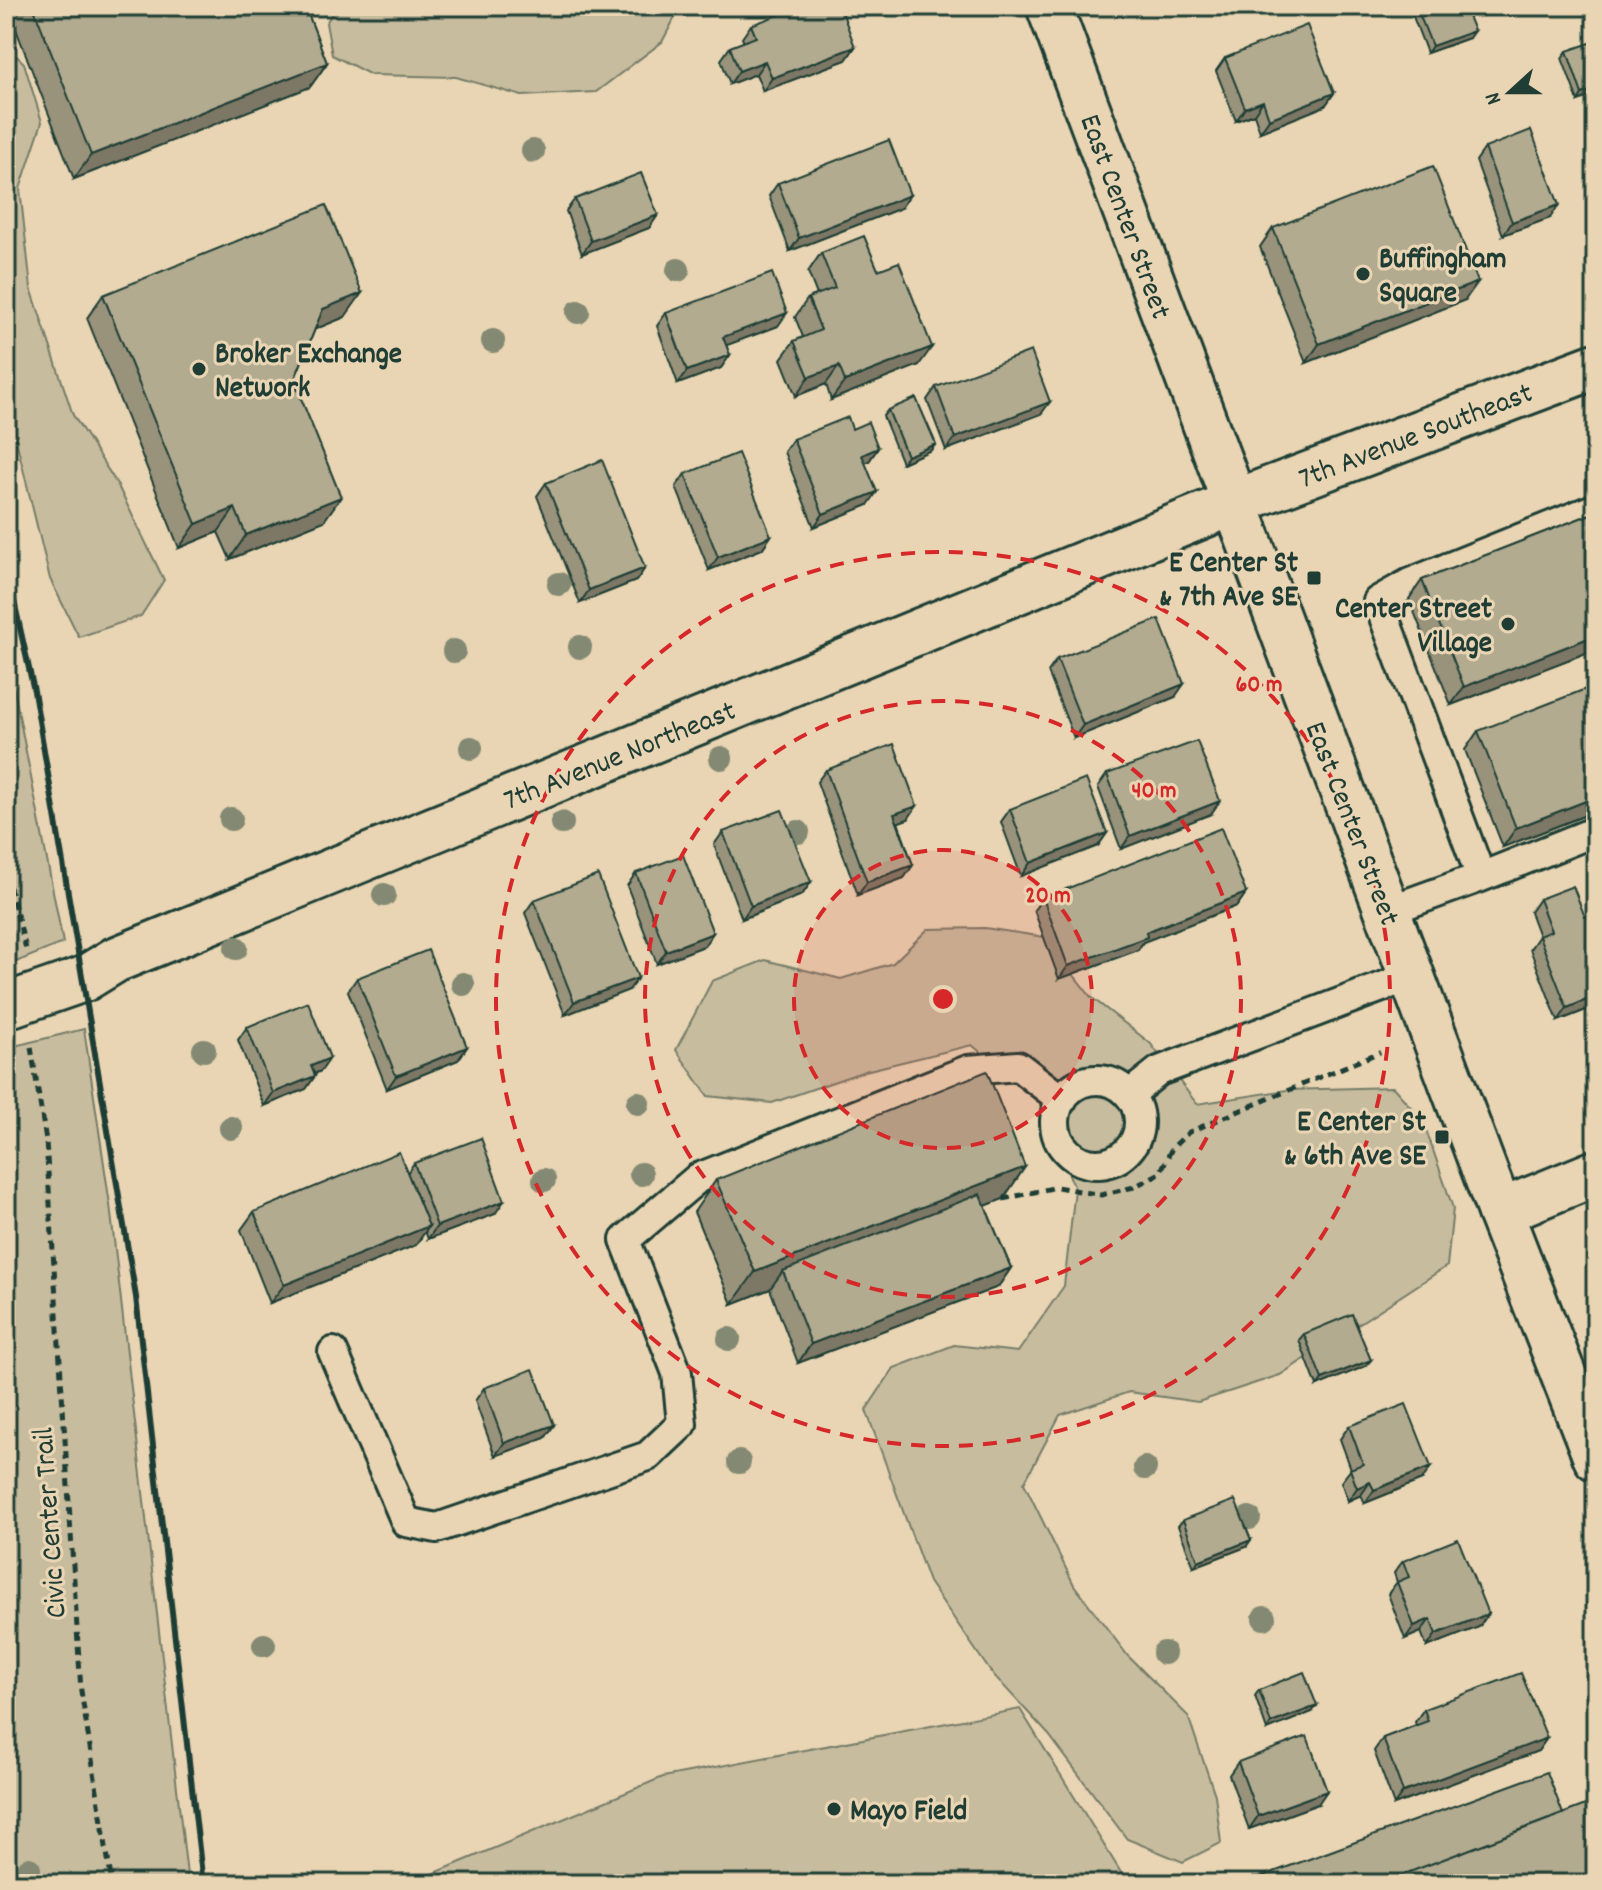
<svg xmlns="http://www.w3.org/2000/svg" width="1602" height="1890" font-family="Dekko,sans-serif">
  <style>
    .green { fill: #c8bc9e; stroke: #747c69; stroke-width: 2 }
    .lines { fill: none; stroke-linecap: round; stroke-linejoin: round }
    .lane-casing { stroke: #1f3d34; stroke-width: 34 }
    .street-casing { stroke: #1f3d34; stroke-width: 50 }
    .secondary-casing { stroke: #1f3d34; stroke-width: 50 }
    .path { stroke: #1f3d34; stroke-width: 5; stroke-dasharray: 8 6; stroke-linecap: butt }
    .lane { stroke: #e9d5b3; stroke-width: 28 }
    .street { stroke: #e9d5b3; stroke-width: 44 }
    .secondary { stroke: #e9d5b3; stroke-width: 44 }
    .rail { stroke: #1f3d34; stroke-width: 6 }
    .tree { fill: #838973 }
    .wall { fill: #99937c; stroke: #1f3d34; stroke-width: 2 }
    .shaded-wall { fill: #7d7865; stroke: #1f3d34; stroke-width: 2 }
    .building { fill: #b2ab90; stroke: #1f3d34; stroke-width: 2 }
    .ring { fill: none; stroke: #d62828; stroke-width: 4; stroke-dasharray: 14 10 }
    .poi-dot { fill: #1f3d34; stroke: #e9d5b3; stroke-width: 3 }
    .labels { text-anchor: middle; stroke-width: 6; stroke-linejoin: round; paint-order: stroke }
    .street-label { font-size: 30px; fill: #1f3d34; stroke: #e9d5b3 }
    .poi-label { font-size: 30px; font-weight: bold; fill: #1f3d34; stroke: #e9d5b3; text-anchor: start }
    .centre { fill: #d62828; stroke: #e9d5b3; stroke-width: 4 }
    .ring-label { font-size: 24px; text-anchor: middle; font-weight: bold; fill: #d62828; stroke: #e9d5b3; stroke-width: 6; stroke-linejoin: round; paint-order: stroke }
  </style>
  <rect width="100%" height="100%" fill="#e9d5b3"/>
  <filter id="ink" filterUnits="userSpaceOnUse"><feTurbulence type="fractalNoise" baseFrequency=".0125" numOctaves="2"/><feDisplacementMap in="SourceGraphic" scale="16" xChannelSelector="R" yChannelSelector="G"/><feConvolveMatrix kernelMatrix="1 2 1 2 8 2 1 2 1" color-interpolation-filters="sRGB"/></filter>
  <g filter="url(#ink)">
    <path class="green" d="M337,6H681L662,42L596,92L522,96L456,77L371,75L332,55L326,23Z
      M6,46L24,63L42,122L20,189L31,288L73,415L117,484L164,580L141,616L79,637L50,579L6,399Z
      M6,648L63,943L6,966Z
      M985,928L1044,937L1091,997L1150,1043L1197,1104L1287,1090L1393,1087L1423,1121L1453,1208L1447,1266L1280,1375L1198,1402L1129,1392L1060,1415L1024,1483L1074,1585L1128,1656L1188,1716L1215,1795L1221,1843L1183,1862L1127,1839L1049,1735L990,1671L929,1582L866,1410L894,1368L954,1345L1018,1352L1064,1286L1075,1189L1038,1100L972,1045L865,1071L772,1103L708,1096L676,1050L712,981L765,960L841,979L893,963L928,929Z
      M84,1029L110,1205L188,1884H6V1048Z
      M1020,1709L1128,1884H409L663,1777Z"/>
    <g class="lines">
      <g class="lane-casing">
        <path id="lane" d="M1481,877L1596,831
          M1387,911L1481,877L1378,601L1410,583L1596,508
          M1055 1122a42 42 0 1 1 84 0a42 42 0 1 1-84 0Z
          M1129,1095L1159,1071L1411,976
          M333,1352L406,1522L437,1528L648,1456L682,1424L677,1373L625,1240L698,1178L968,1070L1018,1066L1062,1100"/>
      </g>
      <g class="street-casing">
        <path id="street" d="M6,1006L84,979L115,960L1233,503L1596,366
          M1500,1212L1596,1173"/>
      </g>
      <g class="secondary-casing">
        <path id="secondary" d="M1049,6L1500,1212L1596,1458"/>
      </g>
      <path class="path" d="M6,873L26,949
        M31,1047L46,1141L81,1691L112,1884
        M1003,1199L1057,1187L1101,1195L1134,1187L1160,1173L1172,1148L1189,1132L1380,1052"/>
      <use href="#lane" class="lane"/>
      <use href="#street" class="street"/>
      <use href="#secondary" class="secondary"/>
      <path class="rail" d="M6,565L34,691L136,1297L203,1884"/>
    </g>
    <g class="tree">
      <circle cx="533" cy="151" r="12"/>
      <circle cx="678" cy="270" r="12"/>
      <circle cx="578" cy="312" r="12"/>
      <circle cx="493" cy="341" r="12"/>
      <circle cx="559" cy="584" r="12"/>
      <circle cx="580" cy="647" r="12"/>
      <circle cx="454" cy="651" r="12"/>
      <circle cx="471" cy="748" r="12"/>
      <circle cx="721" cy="758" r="12"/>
      <circle cx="231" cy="819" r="12"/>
      <circle cx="562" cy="823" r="12"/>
      <circle cx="798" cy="832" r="12"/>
      <circle cx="384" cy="895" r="12"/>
      <circle cx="236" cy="948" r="12"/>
      <circle cx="463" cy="984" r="12"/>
      <circle cx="204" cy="1050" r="12"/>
      <circle cx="638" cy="1103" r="12"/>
      <circle cx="231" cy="1128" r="12"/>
      <circle cx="641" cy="1174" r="12"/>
      <circle cx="544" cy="1180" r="12"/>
      <circle cx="729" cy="1339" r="12"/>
      <circle cx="739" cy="1462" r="12"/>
      <circle cx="1145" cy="1468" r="12"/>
      <circle cx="1249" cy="1518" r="12"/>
      <circle cx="1264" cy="1618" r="12"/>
      <circle cx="264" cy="1645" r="12"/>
      <circle cx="1164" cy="1653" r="12"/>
      <circle cx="29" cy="1869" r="12"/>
    </g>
    <path class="wall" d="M7,6H305L327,63L310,87L74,179Z
      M1192,6H1219L1195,15Z
      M1409,6H1464L1469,38L1427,53Z
      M751,25L855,47L846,60L763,91L756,74L730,84L721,60L730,47L744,42L742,38Z
      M1596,42V94L1578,101L1562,58L1567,51Z
      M1225,58L1334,93L1325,106L1260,132L1254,114L1236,121L1216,71Z
      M1485,148L1550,218L1503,235L1476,161Z
      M778,183L901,208L790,251L769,196Z
      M575,199L658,215L649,228L582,254L566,211Z
      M1273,228L1465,300L1306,363L1260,247Z
      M821,253L878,270L919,365L831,400L826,384L796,396L781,359L794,341L803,337L795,317L808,298L817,295L808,272Z
      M103,295L345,317L315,329L294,381L324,521L230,559L218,532L179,548L87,318Z
      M666,313L778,326L726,345L730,355L721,368L678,384L657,326Z
      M936,387L1041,414L946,450L927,400Z
      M888,410L931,450L902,463L883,416Z
      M852,429L878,448L869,461L865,462L868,505L814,527L784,452L793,439Z
      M685,474L771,536L762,549L709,570L676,487Z
      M546,483L645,568L636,581L580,603L537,496Z
      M1596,512V649L1451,705L1409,599L1422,580Z
      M1057,659L1175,697L1074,738L1048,672Z
      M1478,731L1596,811L1503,847L1465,750Z
      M826,770L908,819L898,822L913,865L904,878L858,895L817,782Z
      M1107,774L1211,814L1121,849L1098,787Z
      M1010,809L1107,833L1098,846L1021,876L1001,822Z
      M723,832L811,882L802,895L742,919L714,845Z
      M636,873L704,946L657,964L627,886Z
      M1246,893L1237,906L1143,942L1138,950L1059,979L1034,910L1043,898Z
      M1539,899L1585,917L1596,1006L1558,1021L1530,949L1539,936L1530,912Z
      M534,900L629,990L565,1015L525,913Z
      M357,978L467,1047L458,1060L387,1089L348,991Z
      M247,1027L330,1058L321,1071L314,1074L315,1076L306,1089L264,1106L238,1040Z
      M414,1163L495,1214L428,1239L425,1231L416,1245L270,1303L241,1230L254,1212L407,1173Z
      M1025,1167L1003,1199L985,1206L1011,1268L998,1287L798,1363L770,1289L732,1304L694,1212L716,1180Z
      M1304,1334L1366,1366L1317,1386L1299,1340Z
      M484,1388L554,1425L545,1438L495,1456L475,1401Z
      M1349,1426L1422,1480L1365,1503L1361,1495L1348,1501L1341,1482L1351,1469L1340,1439Z
      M1183,1520L1246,1547L1194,1567L1178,1526Z
      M1403,1561L1488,1614L1479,1627L1427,1647L1421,1632L1405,1639L1388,1594L1397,1582L1394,1573Z
      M1259,1690L1312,1712L1267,1730L1255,1696Z
      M1424,1709L1547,1738L1538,1751L1394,1805L1374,1751L1383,1738L1416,1725L1415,1722Z
      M1238,1762L1318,1804L1249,1829L1229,1775Z"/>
    <path class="shaded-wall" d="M1202,6H1219L1195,15Z
      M1474,31L1469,38L1427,53L1432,46Z
      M855,47L846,60L763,91L772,78Z
      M765,61L756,74L730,84L739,71Z
      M327,63L310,87L74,179L91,155Z
      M1596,89V94L1578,101L1582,94Z
      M1334,93L1325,106L1260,132L1269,119Z
      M1263,101L1254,114L1236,121L1245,108Z
      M910,195L901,208L790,251L799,238Z
      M1559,205L1550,218L1503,235L1512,222Z
      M658,215L649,228L582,254L591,241Z
      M1478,282L1465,300L1306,363L1319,344Z
      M362,293L345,317L306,333L323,309Z
      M787,313L778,326L714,350L723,337Z
      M932,347L919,365L831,400L845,381Z
      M730,355L721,368L678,384L687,371Z
      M839,366L826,384L796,396L809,377Z
      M1050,402L1041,414L946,450L955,438Z
      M936,444L931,450L902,463L907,456Z
      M878,448L869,461L853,468L862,455Z
      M877,492L868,505L814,527L823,514Z
      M341,497L324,521L230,559L246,535Z
      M235,508L218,532L179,548L196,524Z
      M771,536L762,549L709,570L718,557Z
      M645,568L636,581L580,603L589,590Z
      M1596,635V649L1451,705L1464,687Z
      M1184,684L1175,697L1074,738L1083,725Z
      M1596,797V811L1503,847L1516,828Z
      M1220,801L1211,814L1121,849L1130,836Z
      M917,806L908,819L885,827L894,814Z
      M1107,833L1098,846L1021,876L1030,863Z
      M913,865L904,878L858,895L867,882Z
      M811,882L802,895L742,919L751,906Z
      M1246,893L1237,906L1143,942L1138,950L1059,979L1068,966L1146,932Z
      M713,933L704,946L657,964L666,951Z
      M638,978L629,990L565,1015L574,1002Z
      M1596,996V1006L1558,1021L1567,1008Z
      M467,1047L458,1060L387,1089L396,1076Z
      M330,1058L321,1071L302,1079L311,1066Z
      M315,1076L306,1089L264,1106L273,1093Z
      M1025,1167L1003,1199L788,1283L783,1271L770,1289L732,1304L755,1272Z
      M504,1201L495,1214L428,1239L437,1226Z
      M429,1226L416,1245L270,1303L284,1285Z
      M1011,1268L998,1287L798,1363L811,1344Z
      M1371,1360L1366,1366L1317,1386L1322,1379Z
      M554,1425L545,1438L495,1456L504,1443Z
      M1431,1467L1422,1480L1365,1503L1374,1490Z
      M1370,1482L1361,1495L1348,1501L1357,1488Z
      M1251,1540L1246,1547L1194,1567L1198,1561Z
      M1488,1614L1479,1627L1427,1647L1436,1634Z
      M1430,1619L1421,1632L1405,1639L1414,1626Z
      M1317,1706L1312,1712L1267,1730L1271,1723Z
      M1547,1738L1538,1751L1394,1805L1403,1792Z
      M1327,1791L1318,1804L1249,1829L1258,1816Z"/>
    <path class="building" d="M33,6H305L327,63L91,155Z
      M803,6H840L855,47L772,78L765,61L739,71L730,47L756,37L751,25Z
      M1416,6H1464L1474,31L1432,46Z
      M1307,25L1334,93L1269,119L1263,101L1245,108L1225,58Z
      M1596,41V89L1582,94L1567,51Z
      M1531,130L1559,205L1512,222L1485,148Z
      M889,140L910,195L799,238L778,183Z
      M1433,166L1478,282L1319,344L1273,228Z
      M641,173L658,215L591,241L575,199Z
      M326,205L362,293L323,309L294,381L341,497L246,535L235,508L196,524L103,295Z
      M864,236L878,270L899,262L932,347L845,381L839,366L809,377L794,341L821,330L808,298L835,288L821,253Z
      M772,273L787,313L723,337L730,355L687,371L666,313Z
      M1031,351L1050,402L955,438L936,387Z
      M916,398L936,444L907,456L888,410Z
      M848,417L852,429L868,422L878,448L862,455L877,492L823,514L793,439Z
      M738,453L771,536L718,557L685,474Z
      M602,460L645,568L589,590L546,483Z
      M1596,512V635L1464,687L1422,580Z
      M1159,619L1184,684L1083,725L1057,659Z
      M1596,685V797L1516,828L1478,731Z
      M1197,741L1220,801L1130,836L1107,774Z
      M894,744L917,806L894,814L913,865L867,882L826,770Z
      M1086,779L1107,833L1030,863L1010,809Z
      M782,810L811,882L751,906L723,832Z
      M1221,828L1246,893L1146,932L1147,937L1068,966L1043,898Z
      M683,855L713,933L666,951L636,873Z
      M598,875L638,978L574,1002L534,900Z
      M1573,886L1585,917L1596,913V996L1567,1008L1539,936L1551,931L1539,899Z
      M428,950L467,1047L396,1076L357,978Z
      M308,1002L330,1058L311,1066L315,1076L273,1093L247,1027Z
      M987,1071L1025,1167L755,1272L716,1180Z
      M481,1138L504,1201L437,1226L414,1163Z
      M399,1152L429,1226L284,1285L254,1212Z
      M980,1194L1011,1268L811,1344L783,1271Z
      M1352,1314L1371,1360L1322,1379L1304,1334Z
      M533,1369L554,1425L504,1443L484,1388Z
      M1406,1404L1431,1467L1374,1490L1370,1482L1357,1488L1350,1469L1363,1464L1349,1426Z
      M1235,1500L1251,1540L1198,1561L1183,1520Z
      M1458,1539L1488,1614L1436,1634L1430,1619L1414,1626L1397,1582L1409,1577L1403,1561Z
      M1304,1672L1317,1706L1271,1723L1259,1690Z
      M1521,1673L1547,1738L1403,1792L1383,1738L1428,1721L1424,1709Z
      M1307,1736L1327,1791L1258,1816L1238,1762Z
      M1547,1772L1563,1814L1378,1884H1241Z
      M1596,1801V1884H1378Z"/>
  </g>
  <circle cx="943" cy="999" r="149" fill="#d62828" fill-opacity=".12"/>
  <g class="ring">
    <circle cx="943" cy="999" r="149"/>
    <circle cx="943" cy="999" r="298"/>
    <circle cx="943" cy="999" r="447"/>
  </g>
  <g class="poi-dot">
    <circle cx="1363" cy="274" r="8"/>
    <circle cx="199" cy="369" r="8"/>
    <rect x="1306" y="570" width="16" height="16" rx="4"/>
    <circle cx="1508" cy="624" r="8"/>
    <rect x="1434" y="1129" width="16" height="16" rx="4"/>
    <circle cx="834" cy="1809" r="8"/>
  </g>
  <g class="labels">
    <g class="street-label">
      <text transform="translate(1127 216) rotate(70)" y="10">East Center Street</text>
      <text transform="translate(1415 434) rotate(-21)" y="10">7th Avenue Southeast</text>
      <text transform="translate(619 754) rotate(-22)" y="10">7th Avenue Northeast</text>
      <text transform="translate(1354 823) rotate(69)" y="10">East Center Street</text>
      <text transform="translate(48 1523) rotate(-94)" y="10">Civic Center Trail</text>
    </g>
    <g class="poi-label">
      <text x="1379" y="267">Buffingham<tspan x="1379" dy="34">Square</tspan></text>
      <text x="215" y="362">Broker Exchange<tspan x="215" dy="34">Network</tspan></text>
      <text x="1298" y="571" text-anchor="end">E Center St<tspan x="1298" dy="34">&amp; 7th Ave SE</tspan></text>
      <text x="1492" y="617" text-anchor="end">Center Street<tspan x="1492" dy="34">Village</tspan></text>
      <text x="1426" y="1130" text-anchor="end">E Center St<tspan x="1426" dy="34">&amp; 6th Ave SE</tspan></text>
      <text x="850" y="1819">Mayo Field</text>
    </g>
  </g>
  <circle cx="943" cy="999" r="12" class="centre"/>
  <g class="ring-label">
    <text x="1259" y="691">60 m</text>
    <text x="1154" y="797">40 m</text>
    <text x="1048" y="902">20 m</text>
  </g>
  <rect width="1602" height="1890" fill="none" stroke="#e9d5b3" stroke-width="32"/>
  <rect x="16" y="16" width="1570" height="1858" fill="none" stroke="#1f3d34" stroke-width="3" filter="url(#ink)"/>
  <g transform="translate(1510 92) rotate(249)" stroke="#e9d5b3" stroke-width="6" paint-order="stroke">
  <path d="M0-6L14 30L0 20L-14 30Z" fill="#1f3d34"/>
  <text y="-12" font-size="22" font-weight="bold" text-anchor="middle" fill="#1f3d34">N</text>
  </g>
</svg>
